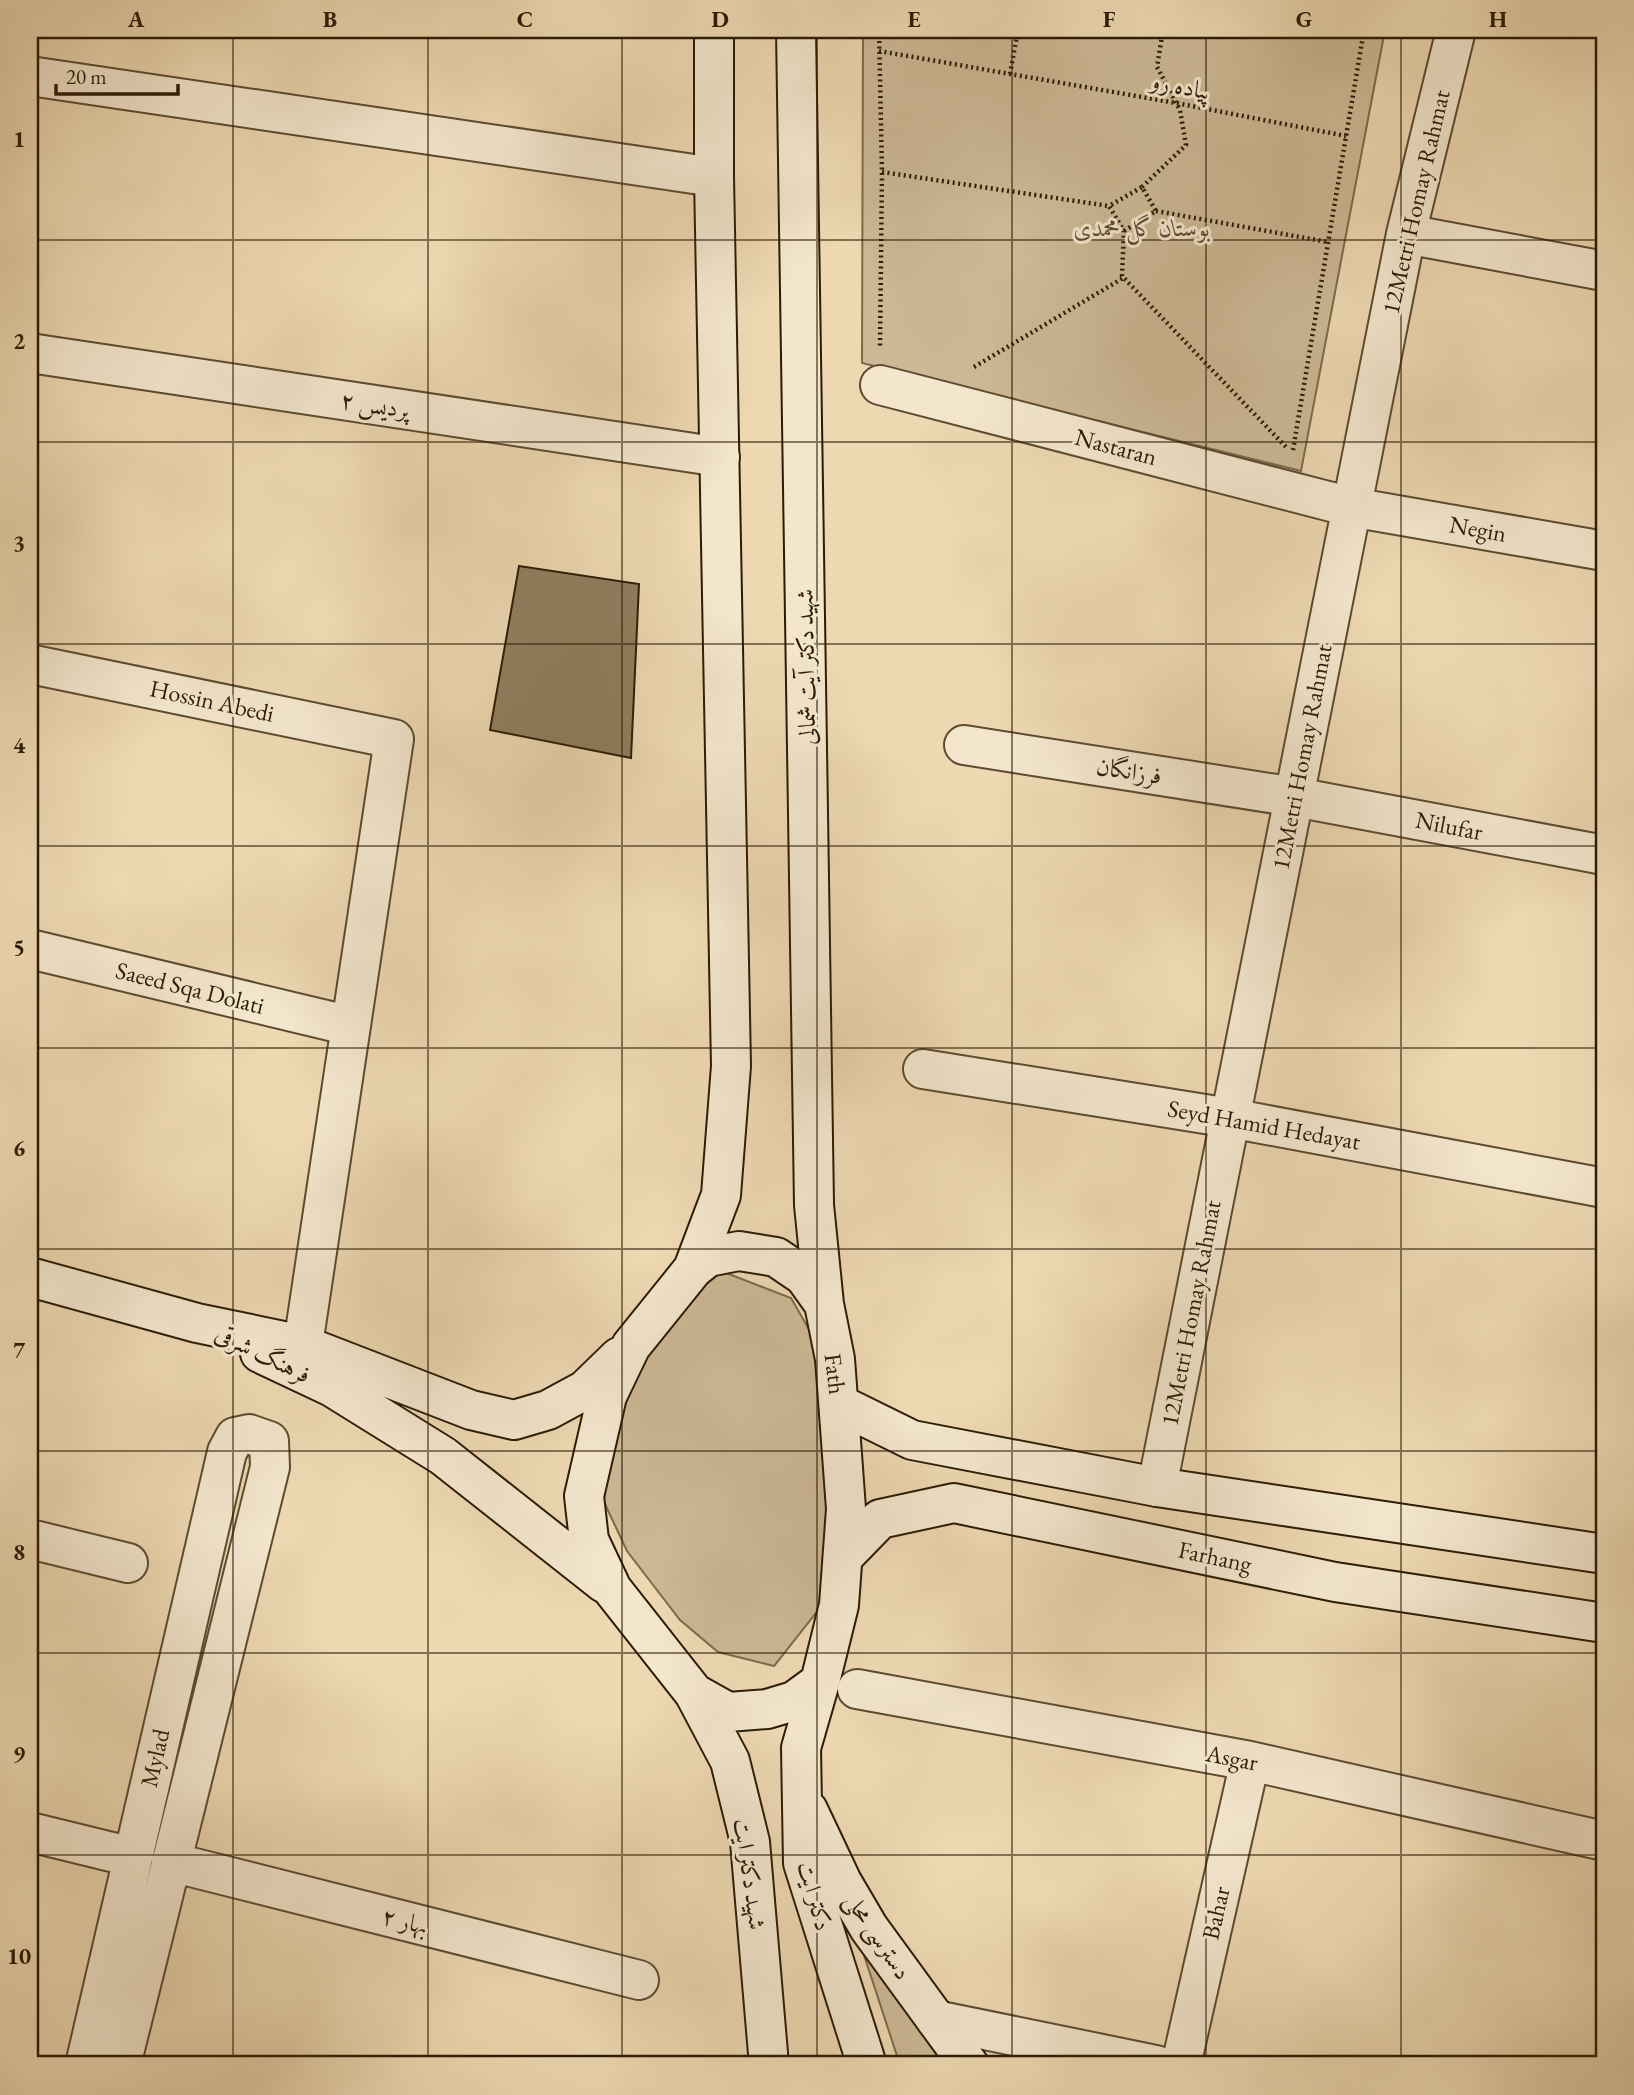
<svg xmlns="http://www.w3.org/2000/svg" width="1634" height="2095" font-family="'EB Garamond',Amiri,serif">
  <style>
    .green { fill: #ccb895; stroke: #7c6a4d; stroke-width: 2 }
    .building { fill: #907e5f; stroke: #2c1c05; stroke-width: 2 }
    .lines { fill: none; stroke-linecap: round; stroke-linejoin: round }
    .street-casing { stroke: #5c4b30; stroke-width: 42 }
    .secondary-casing { stroke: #2c1c05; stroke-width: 42 }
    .path { stroke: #2c1c05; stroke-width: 4.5; stroke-dasharray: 2 3.5; stroke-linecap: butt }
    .street { stroke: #f3e6cd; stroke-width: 38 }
    .secondary { stroke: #f3e6cd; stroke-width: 38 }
    .grid { fill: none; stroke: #2c1c05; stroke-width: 2; stroke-opacity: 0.55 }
    .labels { text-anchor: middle; stroke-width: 6; stroke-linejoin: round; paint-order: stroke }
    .street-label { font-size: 24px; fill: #2c1c05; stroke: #f3e6cd }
    .park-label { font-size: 24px; font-style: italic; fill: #5c4b30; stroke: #f3e6cd }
    .neatline { fill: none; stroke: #2c1c05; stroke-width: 2.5 }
    .grid-label { font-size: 23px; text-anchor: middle; font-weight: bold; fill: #2c1c05 }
  </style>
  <rect width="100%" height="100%" fill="#edd8b2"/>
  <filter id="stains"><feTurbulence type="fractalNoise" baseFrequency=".00286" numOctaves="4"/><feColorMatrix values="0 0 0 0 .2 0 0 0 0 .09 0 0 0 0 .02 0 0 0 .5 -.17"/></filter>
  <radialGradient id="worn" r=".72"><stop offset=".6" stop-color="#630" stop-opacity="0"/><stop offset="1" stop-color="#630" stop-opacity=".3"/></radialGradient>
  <path class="green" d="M863,30H1385L1301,471L862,363Z
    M721,1271L791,1298L818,1345L830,1474L819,1609L774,1666L718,1652L680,1620L627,1551L604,1502L606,1446L640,1364L695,1294Z
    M861,1946L952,2065H900Z"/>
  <path class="building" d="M519,566L639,584L631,758L490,730Z"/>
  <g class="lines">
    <g class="street-casing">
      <path id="street" d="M30,76L714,177
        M1406,234L1604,271
        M30,353L720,457
        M880,385L1351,507L1604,551
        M30,664L394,739L303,1345
        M964,745L1295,797L1604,855
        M30,949L351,1026
        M923,1069L1230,1118L1604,1188
        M1157,1487L1406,234L1456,30
        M30,1539L128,1563
        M857,1689L1250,1761L1604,1841
        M30,1832L132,1857
        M171,1862L639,1980
        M936,2020L1156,2065
        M85,2065L227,1452L235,1437L249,1434L269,1441L270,1467L121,2065
        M1181,2065L1250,1761"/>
    </g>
    <g class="secondary-casing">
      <path id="secondary" d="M796,30L814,1205L824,1304
        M693,1269L721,1195L731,1066L714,177V30
        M30,1277L197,1323L303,1345L471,1410L514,1420L548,1410L585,1390L619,1357
        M260,1353L332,1387L443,1456L604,1583
        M839,1404L912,1440L1157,1487L1604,1554
        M843,1557L880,1519L954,1503L1335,1582L1604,1623
        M820,1682L794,1701L767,1709L728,1712L694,1693L612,1589L589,1540L584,1496L607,1396L631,1346L693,1269L708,1257L739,1251L776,1257L804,1276L824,1304L835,1359L846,1509L839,1605L820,1682L801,1748L803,1863L867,2065
        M694,1693L730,1761L750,1842L769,2065
        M808,1810L842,1882L869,1928L969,2065"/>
    </g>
    <path class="path" d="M879,30L882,172L880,346
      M879,51L1176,103L1346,136
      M1010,74L1018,30
      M882,172L1109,206
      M1142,187L1186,145L1180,110L1157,67L1163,30
      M1156,211L1328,242
      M1124,231L1156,211L1142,187L1109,206L1124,231L1122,276L1287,448
      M974,367L1123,278
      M1293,450L1364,30"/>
    <use href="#street" class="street"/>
    <use href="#secondary" class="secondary"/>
  </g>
  <path class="grid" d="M233,30V2065M428,30V2065M622,30V2065M817,30V2065M1012,30V2065M1206,30V2065M1401,30V2065M30,240H1604M30,442H1604M30,644H1604M30,846H1604M30,1048H1604M30,1249H1604M30,1451H1604M30,1653H1604M30,1855H1604"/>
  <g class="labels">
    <g class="street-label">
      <text transform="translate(1181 86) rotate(11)" y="8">پیاده رو</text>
      <text transform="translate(1416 202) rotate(-77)" y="8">12Metri Homay Rahmat</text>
      <text transform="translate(375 405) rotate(9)" y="8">پردیس ۲</text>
      <text transform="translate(1116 447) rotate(15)" y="8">Nastaran</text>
      <text transform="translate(1478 529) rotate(10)" y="8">Negin</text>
      <text transform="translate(806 667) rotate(-91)" y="8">شهید دکتر آیت شمالی</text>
      <text transform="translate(212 701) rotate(12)" y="8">Hossin Abedi</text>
      <text transform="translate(1302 757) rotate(-79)" y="8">12Metri Homay Rahmat</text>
      <text transform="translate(1129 771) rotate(9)" y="8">فرزانگان</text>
      <text transform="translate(1449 826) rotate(11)" y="8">Nilufar</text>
      <text transform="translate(190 988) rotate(14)" y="8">Saeed Sqa Dolati</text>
      <text transform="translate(1264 1125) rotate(10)" y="8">Seyd Hamid Hedayat</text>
      <text transform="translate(1191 1313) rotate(-79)" y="8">12Metri Homay Rahmat</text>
      <text transform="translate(263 1354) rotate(26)" y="8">فرهنگ شرقی</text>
      <text transform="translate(835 1374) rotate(83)" y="8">Fath</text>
      <text transform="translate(1215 1557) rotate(12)" y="8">Farhang</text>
      <text transform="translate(155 1758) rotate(-77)" y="8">Mylad</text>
      <text transform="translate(1232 1758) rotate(11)" y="8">Asgar</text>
      <text transform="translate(750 1874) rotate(82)" y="8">شهید دکتر ایت</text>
      <text transform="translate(815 1896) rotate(75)" y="8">دکتر ایت</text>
      <text transform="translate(1216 1913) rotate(-77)" y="8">Bahar</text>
      <text transform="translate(405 1921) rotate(14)" y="8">بهار ۲</text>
      <text transform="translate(878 1936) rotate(56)" y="8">دسترسی محلی</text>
    </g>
    <g class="park-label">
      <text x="1142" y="236">بوستان گل محمدی</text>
    </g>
  </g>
  <rect width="1634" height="2095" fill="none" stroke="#edd8b2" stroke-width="77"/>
  <path d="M56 84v10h122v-10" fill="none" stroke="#2c1c05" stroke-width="3.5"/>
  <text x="66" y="84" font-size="21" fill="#2c1c05" stroke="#f3e6cd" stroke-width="5" paint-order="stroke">20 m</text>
  <rect x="38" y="38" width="1558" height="2018" class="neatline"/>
  <g class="grid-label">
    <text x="136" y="27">A</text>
    <text x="330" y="27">B</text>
    <text x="525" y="27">C</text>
    <text x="720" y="27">D</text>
    <text x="914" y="27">E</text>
    <text x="1109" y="27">F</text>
    <text x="1304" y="27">G</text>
    <text x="1498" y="27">H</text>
    <text x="19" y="147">1</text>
    <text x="19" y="349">2</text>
    <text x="19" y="551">3</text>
    <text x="19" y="753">4</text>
    <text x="19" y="955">5</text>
    <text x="19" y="1156">6</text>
    <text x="19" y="1358">7</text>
    <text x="19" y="1560">8</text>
    <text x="19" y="1762">9</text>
    <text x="19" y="1964">10</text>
  </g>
  <rect width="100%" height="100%" filter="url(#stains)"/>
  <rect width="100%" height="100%" fill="url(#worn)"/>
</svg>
